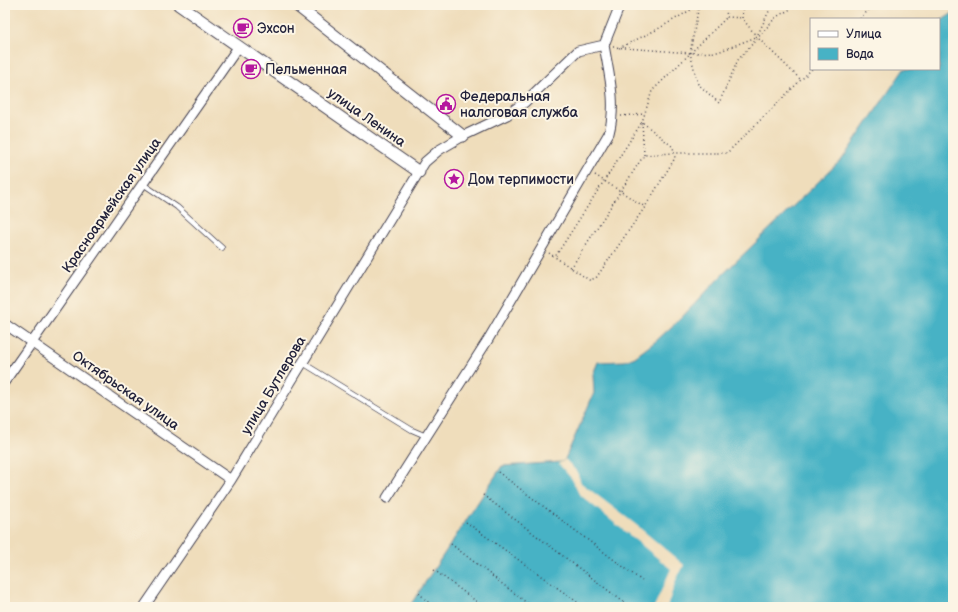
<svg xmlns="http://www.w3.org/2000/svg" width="958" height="612" font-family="'Balsamiq Sans',sans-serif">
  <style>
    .water { fill: #47b2c5; stroke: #346a80 }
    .pier { fill: #efddbb }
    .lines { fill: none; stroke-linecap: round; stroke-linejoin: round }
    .service-casing { stroke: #413e4e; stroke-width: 6 }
    .minor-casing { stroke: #413e4e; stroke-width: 11 }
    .tertiary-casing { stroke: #413e4e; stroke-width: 13 }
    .path { stroke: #413e4e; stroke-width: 1.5; stroke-dasharray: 1 3; stroke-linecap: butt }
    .service { stroke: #fff; stroke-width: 4.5 }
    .minor { stroke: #fff; stroke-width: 9 }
    .tertiary { stroke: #fff; stroke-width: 11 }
    .labels { text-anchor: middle; stroke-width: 4; stroke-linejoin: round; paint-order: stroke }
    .poi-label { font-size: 14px; fill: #22223b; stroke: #fcf5e5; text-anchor: start }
    .street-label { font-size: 14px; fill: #22223b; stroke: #fcf5e5 }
  </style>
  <rect width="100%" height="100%" fill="#fcf5e5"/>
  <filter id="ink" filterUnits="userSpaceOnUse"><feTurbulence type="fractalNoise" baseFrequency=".025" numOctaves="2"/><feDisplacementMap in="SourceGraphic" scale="8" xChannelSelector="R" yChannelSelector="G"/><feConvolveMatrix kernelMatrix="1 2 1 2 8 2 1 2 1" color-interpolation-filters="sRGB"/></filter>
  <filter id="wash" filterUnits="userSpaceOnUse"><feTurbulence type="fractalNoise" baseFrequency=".012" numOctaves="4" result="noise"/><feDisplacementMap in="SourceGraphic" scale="16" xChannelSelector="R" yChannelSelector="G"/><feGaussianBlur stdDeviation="0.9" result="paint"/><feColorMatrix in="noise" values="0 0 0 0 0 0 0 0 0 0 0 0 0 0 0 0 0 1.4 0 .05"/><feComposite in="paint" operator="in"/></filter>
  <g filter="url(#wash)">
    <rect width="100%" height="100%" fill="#efddbb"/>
    <path class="water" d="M953,13V607H409L502,466L562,462L565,459L594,393L593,374L598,362L625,361L635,357L656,341L682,317L721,276L843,158L904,69H939V22Z"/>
    <path class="pier" d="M565,459L577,472L581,483L635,524L684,565L676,580L667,607H654L671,569L579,494L572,479L558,463L562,462Z"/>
  </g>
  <g filter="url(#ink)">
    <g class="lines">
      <g class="service-casing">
        <path id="service" d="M143,184L177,207L222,248
          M303,363L412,430L426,436"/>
      </g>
      <g class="minor-casing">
        <path id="minor" d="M5,324L231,480
          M5,381L239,46
          M387,498L489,338L609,133C617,103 609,75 604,45
          M144,607L231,480L425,162L439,150L463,136L507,115L525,102L578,51L604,45L620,5"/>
      </g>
      <g class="tertiary-casing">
        <path id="tertiary" d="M179,5L419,172
          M296,5L463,136"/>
      </g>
      <path class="path" d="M699,5L690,53L698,84L719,103L738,60L776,17L798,5
        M725,5L727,17L742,18
        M743,5L742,18L757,37L801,80
        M860,19L873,5
        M758,34L772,5
        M613,47L690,53L718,52L756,37
        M619,48L658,29L699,5
        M621,116L645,114
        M644,155L642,122L652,91L727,17
        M595,175L645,207
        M549,253L589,280L596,278L645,207L675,158L673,147L642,122L555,257
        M571,268L644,155L674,153H727L812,69
        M498,472L642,581
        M483,495L630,607
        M466,522L584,607
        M451,544L532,607
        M434,570L484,607
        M419,593L433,607"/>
      <use href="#service" class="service"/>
      <use href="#minor" class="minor"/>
      <use href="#tertiary" class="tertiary"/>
    </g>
  </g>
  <defs>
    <g id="cafe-ring" transform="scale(1)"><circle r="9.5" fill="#fcf5e5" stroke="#b5179e" stroke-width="1.5"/><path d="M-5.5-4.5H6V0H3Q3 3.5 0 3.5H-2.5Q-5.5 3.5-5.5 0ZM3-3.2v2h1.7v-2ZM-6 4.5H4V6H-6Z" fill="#b5179e"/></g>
    <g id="civic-ring" transform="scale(1)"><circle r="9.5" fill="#fcf5e5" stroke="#b5179e" stroke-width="1.5"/><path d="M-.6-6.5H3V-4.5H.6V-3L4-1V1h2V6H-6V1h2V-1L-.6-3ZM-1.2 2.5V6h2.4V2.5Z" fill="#b5179e"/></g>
    <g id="sight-ring" transform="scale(1)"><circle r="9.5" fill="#fcf5e5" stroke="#b5179e" stroke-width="1.5"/><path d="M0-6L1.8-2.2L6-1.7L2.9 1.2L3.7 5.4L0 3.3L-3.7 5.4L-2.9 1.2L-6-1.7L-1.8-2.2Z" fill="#b5179e"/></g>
  </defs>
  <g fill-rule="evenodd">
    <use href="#cafe-ring" x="243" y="28"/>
    <use href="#cafe-ring" x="251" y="69"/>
    <use href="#civic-ring" x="446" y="104"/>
    <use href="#sight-ring" x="454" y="179"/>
  </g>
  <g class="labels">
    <g class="poi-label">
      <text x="257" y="33">Эхсон</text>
      <text x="265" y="74">Пельменная</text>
      <text x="460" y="101">Федеральная<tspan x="460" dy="16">налоговая служба</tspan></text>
      <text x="468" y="184">Дом терпимости</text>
    </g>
    <g class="street-label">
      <text transform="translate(367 117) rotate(35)" y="5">улица Ленина</text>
      <text transform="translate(111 205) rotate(-55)" y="5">Красноармейская улица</text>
      <text transform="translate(273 385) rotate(-59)" y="5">улица Бутлерова</text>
      <text transform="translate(126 390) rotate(35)" y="5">Октябрьская улица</text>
    </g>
  </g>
  <rect width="958" height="612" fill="none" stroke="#fcf5e5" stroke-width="20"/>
  <rect x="810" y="18" width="130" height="52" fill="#fcf5e5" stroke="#a5a1a1"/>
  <rect x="818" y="31" width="20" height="6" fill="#ffffff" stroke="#a5a1a1"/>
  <text x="846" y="38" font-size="12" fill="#22223b">Улица</text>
  <rect x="818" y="48" width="20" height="12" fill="#47b2c5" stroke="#a5a1a1"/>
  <text x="846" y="58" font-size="12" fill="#22223b">Вода</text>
</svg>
